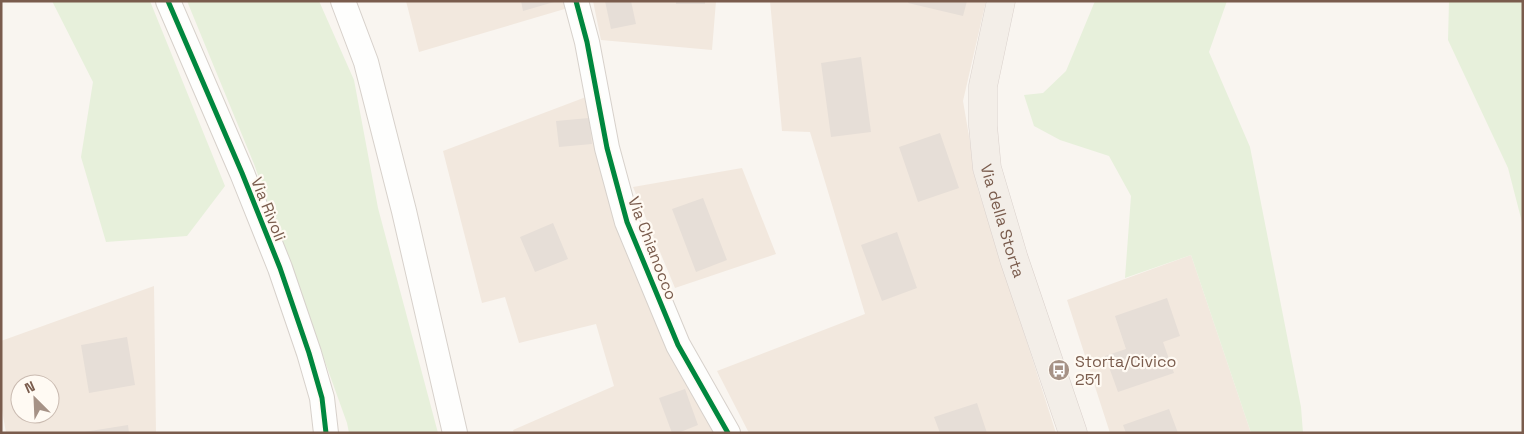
<svg xmlns="http://www.w3.org/2000/svg" width="1524" height="434" font-family="'Space Grotesk',sans-serif">
  <style>
    .residential { fill: #f2e8de; fill-rule: evenodd }
    .green { fill: #e7f0db }
    .building { fill: #e6ded7 }
    .lines { fill: none; stroke-linecap: round; stroke-linejoin: round }
    .minor-casing { stroke: #d7d1cb; stroke-width: 26 }
    .major-casing { stroke: #dad1cc; stroke-width: 29 }
    .minor { stroke: #fefefd; stroke-width: 24 }
    .major { stroke: #f3eee8; stroke-width: 28 }
    .cycleway-casing { stroke: #fffaf3; stroke-width: 8 }
    .cycleway { stroke: #00873e; stroke-width: 5 }
    .labels { text-anchor: middle; stroke-width: 4.5; stroke-linejoin: round; paint-order: stroke }
    .street-label { font-size: 16px; fill: #7a5c4d; stroke: #fffaf3 }
    .poi-label { font-size: 16px; fill: #7a5c4d; stroke: #fffaf3; text-anchor: start }
  </style>
  <rect width="100%" height="100%" fill="#f9f5f0"/>
  <path class="residential" d="M406,1H566L568,8L419,52Z
    M593,1H716L712,50L601,40Z
    M770,1H986L963,101L978,189L1056,433H749L717,371L865,314L810,132L782,131Z
    M586,97L631,255L672,360L715,433H514L513,430L614,386L596,324L519,343L505,297L482,303L443,151Z
    M742,168L776,254L675,288L633,187Z
    M1191,255L1251,433H1110L1067,300Z
    M154,286L156,433H6L1,404V341ZM20,384H50V414H20Z"/>
  <path class="green" d="M52,1H150L225,186L187,236L106,242L81,157L93,82Z
    M187,1H319L354,80L378,208L438,433H349L347,423L254,164Z
    M1095,1H1227L1209,52L1250,147L1301,407L1303,433H1251L1191,255L1125,278L1131,196L1109,156L1060,140L1034,126L1024,95L1043,93L1066,71Z
    M1449,1H1523V226L1508,168L1448,40Z"/>
  <path class="building" d="M521,1H554V2L523,11Z
    M605,1H631L636,24L611,29Z
    M676,1H705V4H676Z
    M909,1H967L963,16L908,3Z
    M861,57L871,132L831,137L821,63Z
    M589,118L592,144L559,147L556,121Z
    M940,133L959,188L918,202L899,147Z
    M703,198L727,260L696,272L672,209Z
    M553,223L568,259L535,272L520,237Z
    M897,232L917,288L882,301L861,245Z
    M1167,298L1180,336L1163,342L1174,373L1118,392L1105,356L1126,349L1115,316Z
    M127,337L135,385L89,393L81,345Z
    M685,389L698,425L678,433H672L659,398Z
    M977,403L987,433H940L934,417Z
    M1169,409L1178,433H1126L1123,425Z
    M128,425L129,433H84V432Z"/>
  <g class="lines">
    <g class="minor-casing">
      <path id="minor" d="M168,1L242,173L280,268L309,353L322,398L326,433
        M343,1L366,62L404,211L455,433
        M576,1L587,42L607,148L627,222L678,345L728,433"/>
    </g>
    <g class="major-casing">
      <g id="major">
        <path id="s1" d="M1001,1L983,86V126L987,168L1014,259L1073,433"/>
      </g>
    </g>
    <use href="#minor" class="minor"/>
    <use href="#major" class="major"/>
    <g class="cycleway-casing">
      <path id="cycleway" d="M168,1L242,173L280,268L309,353L322,398L326,433
        M576,1L587,42L607,148L627,222L678,345L728,433"/>
    </g>
    <use href="#cycleway" class="cycleway"/>
  </g>
  <defs>
    <g id="bus-disc" transform="scale(1.125)"><circle r="9.5" fill="#a69286" stroke="#fffaf3"/><path d="M-5-6H5V4H4V6H2V4H-2V6H-4V4H-5ZM-3.5-4V0h7V-4ZM-3.5 1.2v1.5H-2V1.2ZM2 1.2v1.5H3.5V1.2Z" fill="#fff"/></g>
  </defs>
  <g fill-rule="evenodd">
    <use href="#bus-disc" x="1059" y="370"/>
  </g>
  <g class="labels">
    <g class="street-label">
      <text transform="translate(269 209) rotate(68)" y="6">Via Rivoli</text>
      <text dy="6" stroke="none"><textPath href="#s1" startOffset="224">Via della Storta</textPath></text>
      <text transform="translate(653 248) rotate(69)" y="6">Via Chianocco</text>
    </g>
    <g class="poi-label">
      <text x="1075" y="367">Storta/Civico<tspan x="1075" dy="18">251</tspan></text>
    </g>
  </g>
  <rect width="1524" height="434" fill="none" stroke="#7a5c4d" stroke-width="5"/>
  <g transform="translate(35 399) rotate(336)"><circle r="24" fill="#fffaf3" stroke="#cabbb1"/>
  <path d="M0-4L9 19L0 12L-9 19Z" fill="#a69286"/>
  <text y="-8" font-size="14" font-weight="bold" text-anchor="middle" fill="#7a5c4d">N</text>
  </g>
</svg>
